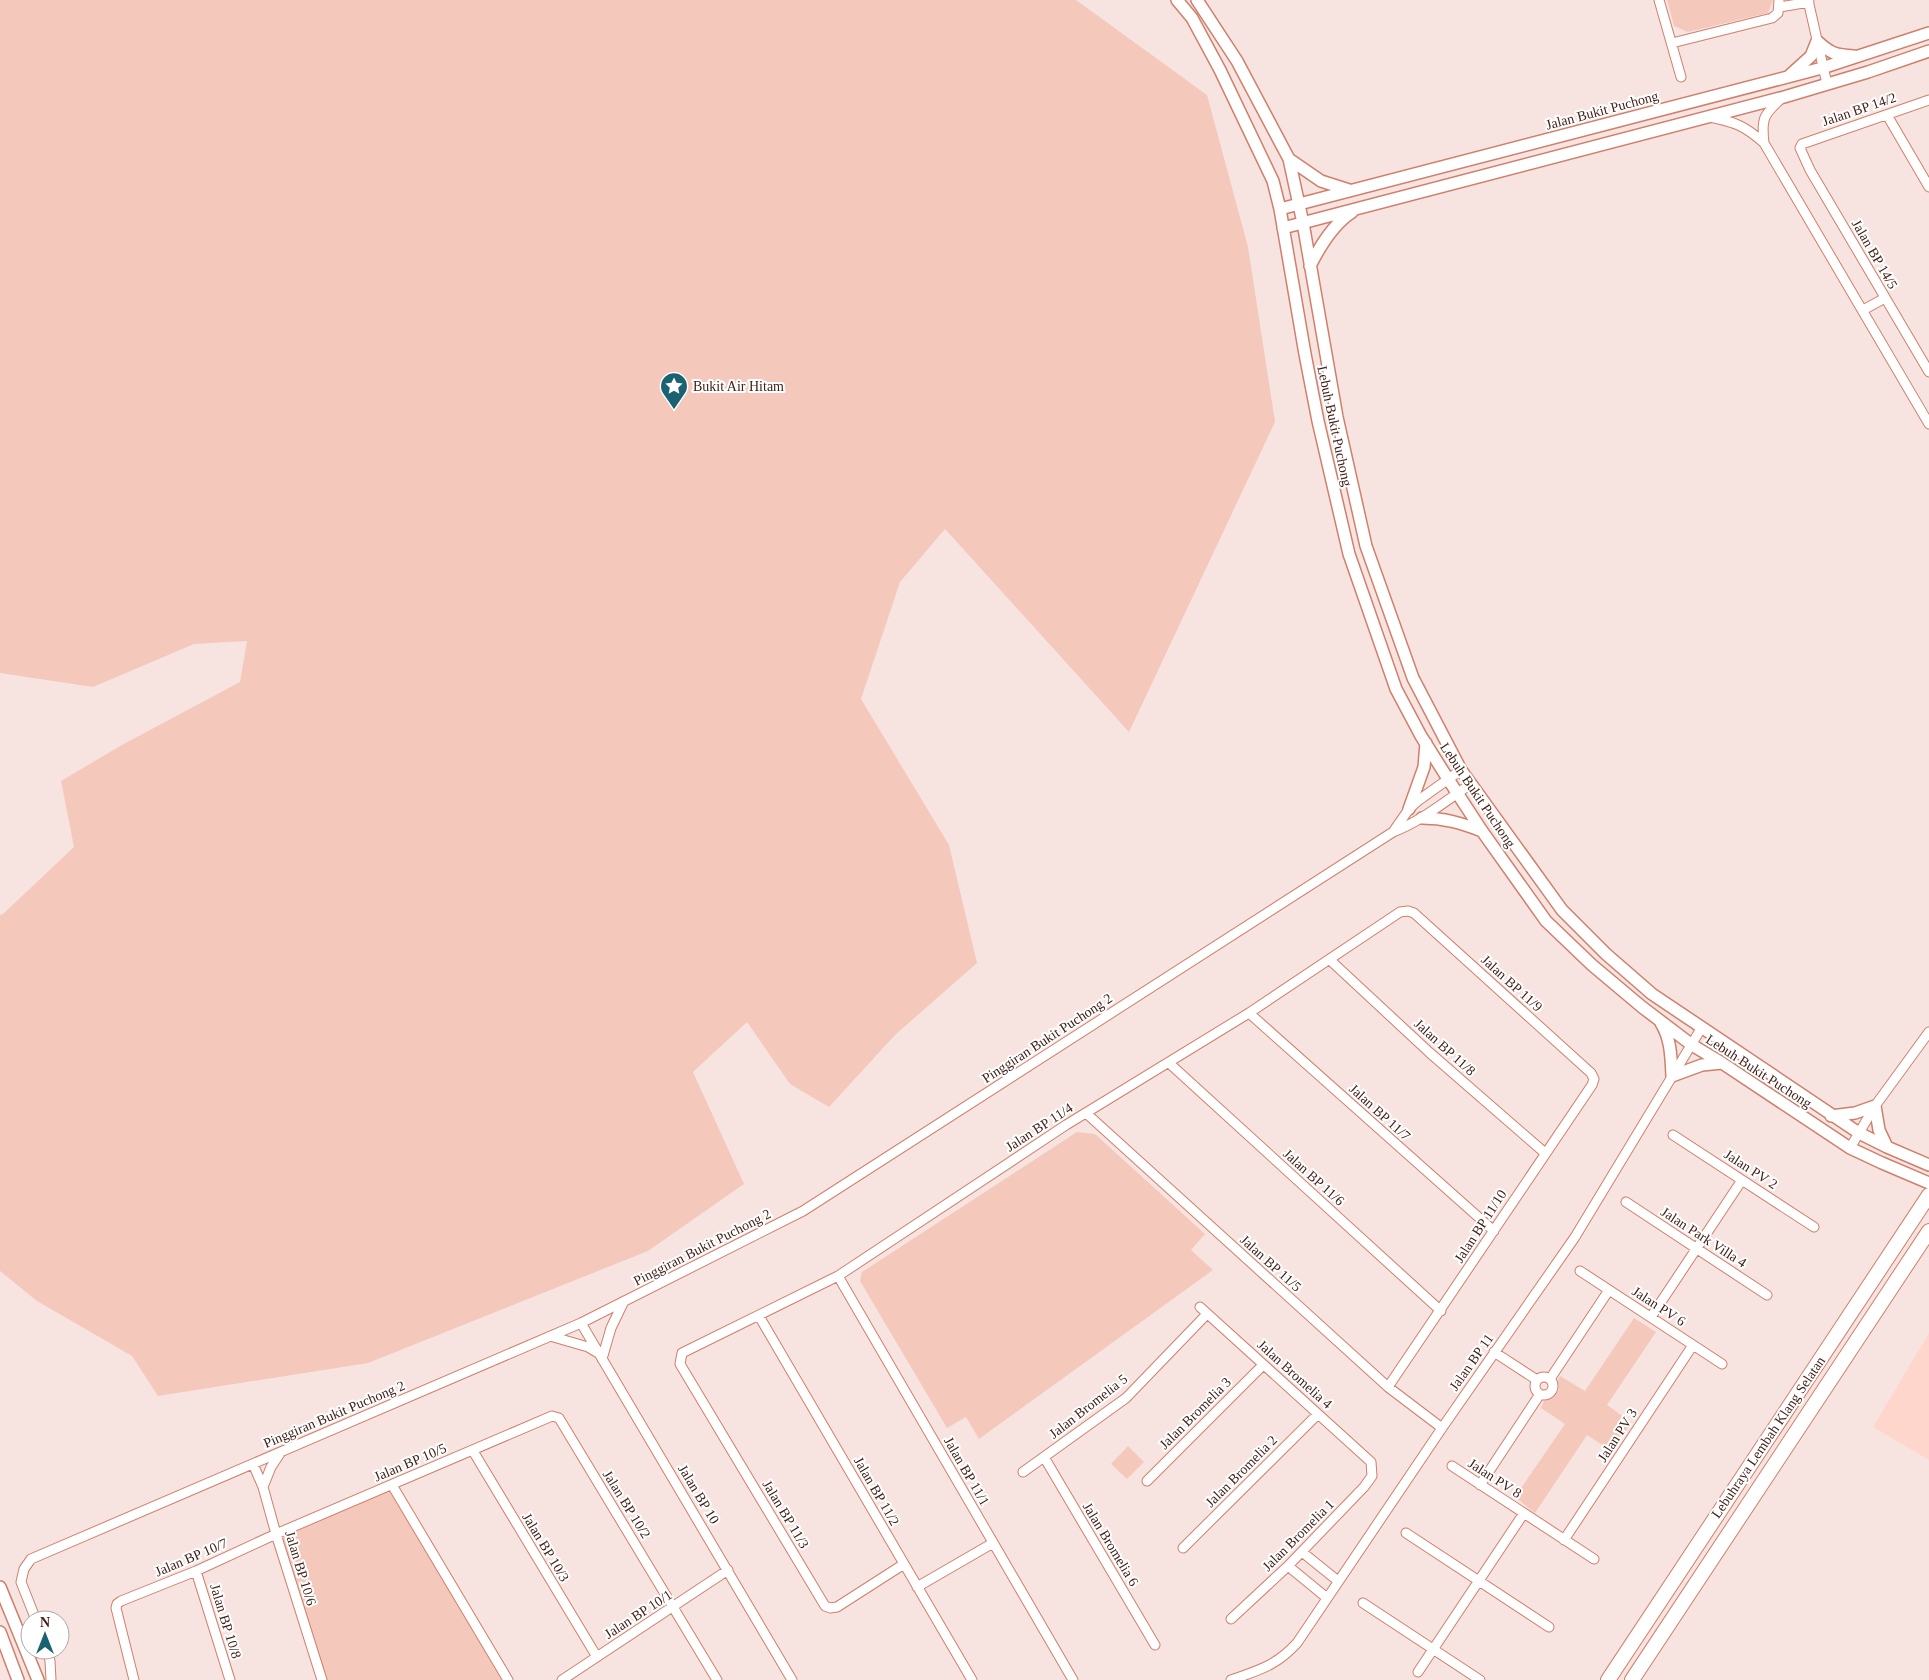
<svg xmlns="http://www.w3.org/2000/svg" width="1929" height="1680" font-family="Georgia,serif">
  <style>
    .built { fill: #fed6cc }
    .green { fill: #f5c8bc }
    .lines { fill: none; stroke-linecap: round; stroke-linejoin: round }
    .minor-casing { stroke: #d17f6a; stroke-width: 11 }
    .major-casing { stroke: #d17f6a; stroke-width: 14 }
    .highway-casing { stroke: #d17f6a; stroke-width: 16 }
    .minor { stroke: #fff; stroke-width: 9 }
    .major { stroke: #fff; stroke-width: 11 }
    .highway { stroke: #fff; stroke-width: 14 }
    .labels { text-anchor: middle; stroke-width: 4; stroke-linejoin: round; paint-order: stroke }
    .street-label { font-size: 14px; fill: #422118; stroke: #fff }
    .poi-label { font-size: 14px; fill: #422118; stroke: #fff; text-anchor: start }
  </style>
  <rect width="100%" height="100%" fill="#f7e4e0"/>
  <path class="built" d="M1929,1333V1460L1873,1427Z"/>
  <path class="green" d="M0,0H1076L1207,95L1248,247L1275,422L1129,732L945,529L900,582L861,699L949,845L977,963L895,1035L829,1107L790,1084L747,1022L693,1072L744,1184L648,1251L368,1363L158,1396L132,1356L37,1301L0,1271V915L3,914L74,847L61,781L120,746L240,682L247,641L194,644L93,687L0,673Z
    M1667,0H1773L1768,13L1688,32L1674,26Z
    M1077,1132L1095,1134L1205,1234L1191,1250L1213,1270L979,1439L966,1417L947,1428L860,1281L862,1272Z
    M1634,1318L1656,1332L1607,1405L1631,1422L1613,1452L1587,1435L1535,1513L1515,1497L1565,1424L1541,1408L1544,1401L1555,1396L1559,1390L1558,1380L1560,1376L1585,1391Z
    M1128,1446L1144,1462L1127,1479L1111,1464Z
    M392,1485L508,1680H322L276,1534Z"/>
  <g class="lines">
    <g class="minor-casing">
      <path id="minor" d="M1659,0L1681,77
        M1808,0L1827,84
        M1780,7L1809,2
        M1672,43L1772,18L1778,13L1779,0
        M1929,100L1802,144L1800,148L1810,170L1929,372
        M1887,115L1929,187
        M1710,117C1735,122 1745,126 1764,143L1929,424
        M1764,143C1761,118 1764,114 1782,98
        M1863,310L1885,298
        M1393,832L1409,809L1419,800L1461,770
        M1330,960L1430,1053L1545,1153
        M1249,1013L1494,1231
        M1169,1063L1441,1311
        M1086,1113L1388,1387L1442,1428
        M1673,1135L1814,1227
        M1850,1148L1875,1106L1929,1032
        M1626,1202L1767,1295
        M1580,1271L1722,1364
        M838,1276L1073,1680
        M1200,1307L1371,1462L1372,1476L1364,1487L1288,1566L1231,1619
        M759,1316L972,1680
        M1651,1317L1742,1180
        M581,1323L792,1680
        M550,1336L588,1347L598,1353
        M1494,1352L1537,1380
        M602,1359L611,1328L624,1301
        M1535 1386a9 9 0 1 1 18 0a9 9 0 1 1-18 0Z
        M1550,1379L1609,1290
        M473,1451L597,1657
        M1044,1457L1155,1645
        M253,1464L263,1487L276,1534L322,1680
        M1452,1466L1594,1559
        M1023,1472L1126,1398L1207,1314
        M1147,1481L1263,1365
        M392,1485L508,1680
        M1480,1485L1540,1394
        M263,1487L271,1467L281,1452
        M1406,1533L1549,1627
        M1564,1540L1693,1345
        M1183,1548L1318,1414
        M1302,1552L1338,1581
        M904,1564L837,1607L830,1608L825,1606L680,1364L682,1353L838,1276L1066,1125L1249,1013L1400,912L1408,911L1414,913L1591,1073L1594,1079L1592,1085L1388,1387
        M1288,1566L1327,1598
        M196,1571L230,1680
        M917,1587L993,1543
        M1363,1603L1480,1680
        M36,1620L21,1582L24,1569L31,1559L581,1323L803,1211L1393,832C1422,821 1445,801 1471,784
        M47,1650L50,1661L51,1680
        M1418,1672L1524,1513
        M134,1680L116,1608L117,1604L121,1601L196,1571L276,1534L552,1416L559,1418L717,1680
        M562,1680L728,1570
        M1231,1680C1259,1670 1276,1666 1297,1643L1442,1428L1575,1237L1702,1027"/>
    </g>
    <g class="major-casing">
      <path id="major" d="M1177,0L1192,18L1220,70L1273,181L1280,209L1305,354L1318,421L1349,554L1396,689L1421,736L1448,779L1482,831L1546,921L1592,965L1642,1007L1692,1045L1722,1063L1850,1148L1882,1163L1929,1183
        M1197,0L1237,61L1289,159L1303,223L1337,417L1366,546L1413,678L1461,770L1562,910L1606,954L1652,994L1859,1133L1887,1147L1929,1165
        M1790,75L1811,56L1817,41C1831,54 1836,55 1854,56
        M1289,159L1321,181L1349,190
        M1280,209L1822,68L1929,33
        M1283,228L1784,97L1868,72L1929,51
        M1310,266C1320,246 1333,224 1352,212
        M1409,809L1424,767L1426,743
        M1422,818C1444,818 1461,823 1482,831
        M1661,1023C1671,1039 1671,1057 1672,1076L1702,1065L1722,1063
        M1831,1116L1855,1113L1875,1106L1879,1130L1887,1147
        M0,1587L38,1680
        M0,1632L18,1680"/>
    </g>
    <g class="highway-casing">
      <path id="highway" d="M1608,1680L1929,1195
        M1632,1680L1929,1231"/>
    </g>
    <use href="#minor" class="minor"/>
    <use href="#major" class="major"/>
    <use href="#highway" class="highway"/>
  </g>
  <defs>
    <g id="sight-pin" transform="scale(1.4375)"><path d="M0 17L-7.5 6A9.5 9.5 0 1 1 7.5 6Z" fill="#1a6271" stroke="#fff"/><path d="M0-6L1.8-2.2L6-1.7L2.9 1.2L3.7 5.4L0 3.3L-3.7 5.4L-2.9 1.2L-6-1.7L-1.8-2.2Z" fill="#fff"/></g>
  </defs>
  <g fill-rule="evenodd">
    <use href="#sight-pin" x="674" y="386"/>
  </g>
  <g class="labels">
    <g class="street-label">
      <text transform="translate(1859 109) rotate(-19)" y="5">Jalan BP 14/2</text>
      <text transform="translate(1602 110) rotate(-15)" y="5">Jalan Bukit Puchong</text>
      <text transform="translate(1875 254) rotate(60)" y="5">Jalan BP 14/5</text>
      <text transform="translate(1335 426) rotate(78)" y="5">Lebuh Bukit Puchong</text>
      <text transform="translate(1478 795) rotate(56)" y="5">Lebuh Bukit Puchong</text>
      <text transform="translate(1512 983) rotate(42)" y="5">Jalan BP 11/9</text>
      <text transform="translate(1047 1038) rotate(-33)" y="5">Pinggiran Bukit Puchong 2</text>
      <text transform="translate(1445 1047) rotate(42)" y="5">Jalan BP 11/8</text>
      <text transform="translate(1759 1071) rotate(33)" y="5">Lebuh Bukit Puchong</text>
      <text transform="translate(1380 1112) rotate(42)" y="5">Jalan BP 11/7</text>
      <text transform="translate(1039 1127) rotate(-33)" y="5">Jalan BP 11/4</text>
      <text transform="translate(1751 1169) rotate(33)" y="5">Jalan PV 2</text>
      <text transform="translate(1314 1177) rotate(42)" y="5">Jalan BP 11/6</text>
      <text transform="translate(1480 1226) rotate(-57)" y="5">Jalan BP 11/10</text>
      <text transform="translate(1704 1237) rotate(33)" y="5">Jalan Park Villa 4</text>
      <text transform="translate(702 1247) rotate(-27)" y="5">Pinggiran Bukit Puchong 2</text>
      <text transform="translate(1271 1263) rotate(42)" y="5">Jalan BP 11/5</text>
      <text transform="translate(1659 1306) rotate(33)" y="5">Jalan PV 6</text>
      <text transform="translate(1471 1362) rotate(-55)" y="5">Jalan BP 11</text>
      <text transform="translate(1295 1374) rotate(42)" y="5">Jalan Bromelia 4</text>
      <text transform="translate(1088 1406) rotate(-38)" y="5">Jalan Bromelia 5</text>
      <text transform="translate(1195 1413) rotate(-45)" y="5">Jalan Bromelia 3</text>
      <text transform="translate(334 1414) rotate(-23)" y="5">Pinggiran Bukit Puchong 2</text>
      <text transform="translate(1617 1435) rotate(-57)" y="5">Jalan PV 3</text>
      <text transform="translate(1768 1437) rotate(-56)" y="5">Lebuhraya Lembah Klang Selatan</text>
      <text transform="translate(410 1462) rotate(-23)" y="5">Jalan BP 10/5</text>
      <text transform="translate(967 1471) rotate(60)" y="5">Jalan BP 11/1</text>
      <text transform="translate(1241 1471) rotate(-45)" y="5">Jalan Bromelia 2</text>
      <text transform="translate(1495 1478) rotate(33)" y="5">Jalan PV 8</text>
      <text transform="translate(877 1491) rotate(60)" y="5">Jalan BP 11/2</text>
      <text transform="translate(699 1494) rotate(59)" y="5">Jalan BP 10</text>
      <text transform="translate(627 1504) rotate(58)" y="5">Jalan BP 10/2</text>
      <text transform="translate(786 1514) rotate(59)" y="5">Jalan BP 11/3</text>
      <text transform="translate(1298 1535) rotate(-45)" y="5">Jalan Bromelia 1</text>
      <text transform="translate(1111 1544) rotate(59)" y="5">Jalan Bromelia 6</text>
      <text transform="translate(546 1547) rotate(59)" y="5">Jalan BP 10/3</text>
      <text transform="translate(191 1557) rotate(-23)" y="5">Jalan BP 10/7</text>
      <text transform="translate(301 1568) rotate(73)" y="5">Jalan BP 10/6</text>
      <text transform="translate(638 1614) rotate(-33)" y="5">Jalan BP 10/1</text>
      <text transform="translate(226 1621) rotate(73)" y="5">Jalan BP 10/8</text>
    </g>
    <g class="poi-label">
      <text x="693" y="391">Bukit Air Hitam</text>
    </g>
  </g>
  <g transform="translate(45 1635)"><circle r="24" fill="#ffffff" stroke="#b3a6a3"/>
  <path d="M0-4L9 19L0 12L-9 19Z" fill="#1a6271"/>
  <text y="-8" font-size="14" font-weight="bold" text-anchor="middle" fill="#422118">N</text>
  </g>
</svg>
